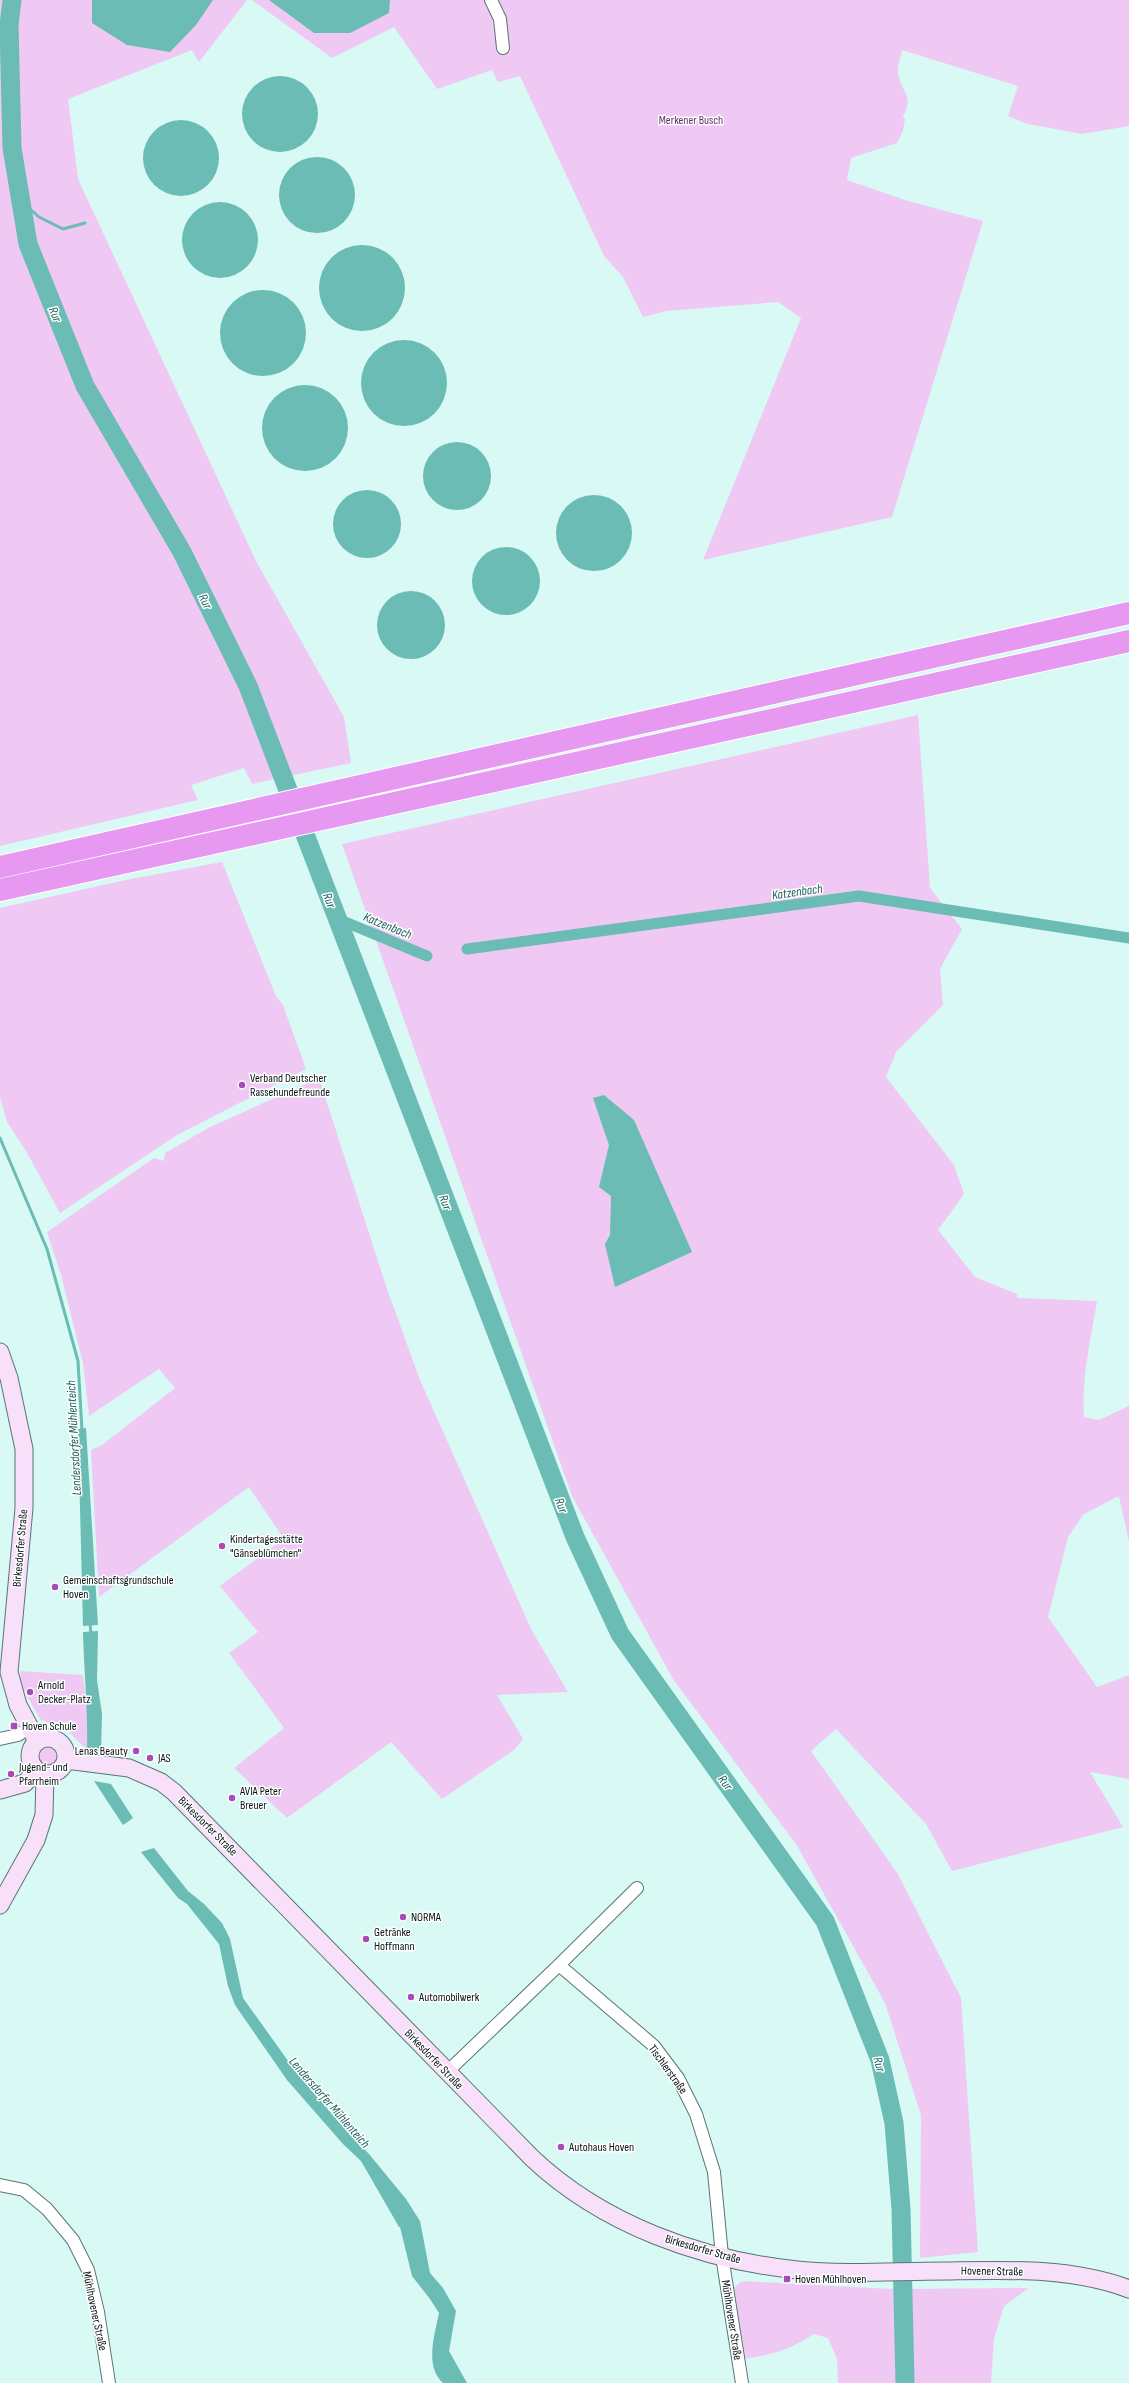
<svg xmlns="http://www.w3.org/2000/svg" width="1129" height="2383" font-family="'Sofia Sans Condensed',sans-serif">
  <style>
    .green { fill: #efc9f4 }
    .water { fill: #6abcb4 }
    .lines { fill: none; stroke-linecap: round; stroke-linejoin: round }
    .stream { stroke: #6abcb4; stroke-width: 3 }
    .canal { stroke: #6abcb4; stroke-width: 11 }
    .river { stroke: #6abcb4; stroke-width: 19 }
    .minor-casing { stroke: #597572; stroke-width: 14 }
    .secondary-casing { stroke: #597572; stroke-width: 19 }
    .motorway-casing { stroke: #fff; stroke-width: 24 }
    .minor { stroke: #fff; stroke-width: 12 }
    .secondary { stroke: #f8e0fb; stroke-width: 17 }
    .motorway { stroke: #e799f2; stroke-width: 22 }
    .poi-dot { fill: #a74bb6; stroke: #fff; stroke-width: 1.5 }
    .labels { text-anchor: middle; stroke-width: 3; stroke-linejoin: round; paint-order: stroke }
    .park-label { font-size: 12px; fill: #622f6a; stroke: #fff }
    .poi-label { font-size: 12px; fill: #081312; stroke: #fff; text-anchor: start }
    .street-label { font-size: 12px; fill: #081312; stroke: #fff }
    .water-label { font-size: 13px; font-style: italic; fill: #1b605a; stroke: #fff }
  </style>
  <rect width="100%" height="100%" fill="#d9f9f5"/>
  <path class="green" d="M0,0H247L199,62L192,50L68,99L78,179L256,561L344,717L351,763L252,784L244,768L191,785L198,800L0,846Z
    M252,0H1129V126L1082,134L1028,124L1008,116L1018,86L902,50C900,59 896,69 899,78C905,96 913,97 903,116L905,119L903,131L897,143L851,158L847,180L908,201L983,221L892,517L703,560L801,318L778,302L666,311L643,317L623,277L604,256L520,76L498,82L492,70L437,89L394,27L332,58Z
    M918,715L930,888L962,929L940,969L943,1005L896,1052L886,1077L954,1165L964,1194L938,1230L975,1277L1017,1294V1298L1097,1301C1091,1339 1081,1378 1084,1417L1099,1420L1129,1406V1542L1119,1496L1084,1514L1068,1537L1048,1617L1097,1687L1129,1675V1779L1090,1772L1123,1827L952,1871L926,1824L836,1729L811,1751L898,1874L961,1998L978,2252L920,2258L921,2115L885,2003L796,1844L673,1679L572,1496L342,844Z
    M222,862L276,996L283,1005L306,1069L177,1135L60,1213L26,1151L7,1122L0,1097V908L126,880Z
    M319,1078L387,1289L420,1380L532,1631L568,1692L497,1695L523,1739L514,1750L442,1799L391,1742L287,1818L234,1768L284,1728L229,1653L258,1632L220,1586L284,1539L249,1487L99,1597L91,1450L102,1445L175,1388L159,1369L89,1416L83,1363L61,1275L47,1232L154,1158L164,1161L165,1153L208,1128Z
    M21,1671L83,1675L88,1717L87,1750L69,1732L40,1719L24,1691L20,1679Z
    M37 1756a10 10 0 1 1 20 0a10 10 0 1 1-20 0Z
    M742,2281L891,2289L1029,2288L1004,2306L994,2339L991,2383H838L837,2359L828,2338L814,2334C789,2350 773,2355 743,2359L733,2288Z"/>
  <path class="water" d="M92,0H213L196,25L170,52L127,45L92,23Z
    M269,0H390L389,13L350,33H314Z
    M242 114a38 38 0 1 1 76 0a38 38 0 1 1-76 0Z
    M143 158a38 38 0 1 1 76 0a38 38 0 1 1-76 0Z
    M279 195a38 38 0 1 1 76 0a38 38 0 1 1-76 0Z
    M182 240a38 38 0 1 1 76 0a38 38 0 1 1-76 0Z
    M319 288a43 43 0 1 1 86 0a43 43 0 1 1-86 0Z
    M220 333a43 43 0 1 1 86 0a43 43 0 1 1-86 0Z
    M361 383a43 43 0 1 1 86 0a43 43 0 1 1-86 0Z
    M262 428a43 43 0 1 1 86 0a43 43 0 1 1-86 0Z
    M423 476a34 34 0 1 1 68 0a34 34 0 1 1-68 0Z
    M333 524a34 34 0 1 1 68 0a34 34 0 1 1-68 0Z
    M556 533a38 38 0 1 1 76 0a38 38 0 1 1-76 0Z
    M472 581a34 34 0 1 1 68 0a34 34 0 1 1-68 0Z
    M377 625a34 34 0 1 1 68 0a34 34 0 1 1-68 0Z
    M604,1095L634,1120L692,1252L615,1287L605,1244L610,1235L611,1196L599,1187L609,1145L593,1098Z
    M86,1428L98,1625L83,1626L78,1429Z
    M98,1631L97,1680L102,1714L101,1752L87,1750C88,1710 84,1671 83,1632Z
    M94,1781L111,1784L133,1818L123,1825Z
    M154,1848L188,1891L204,1904L222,1923L230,1939L243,1998L296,2072L350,2135L369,2154L406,2199L420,2221L430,2273L443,2288L456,2311L449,2351L467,2383H443C424,2366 435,2334 439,2313L430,2299L412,2276L400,2227H399L361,2161L343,2144L287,2080L235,2005L228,1986L219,1944L187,1904L178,1898L141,1852Z"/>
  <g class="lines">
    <path class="stream" d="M21,201L39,217L63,229L85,223
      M0,1138L47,1249L78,1361L82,1431
      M90,1623L91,1635"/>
    <path class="canal" d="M338,919L427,956
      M467,949L859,896L1129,938"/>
    <path class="river" d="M12,0L9,25L12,148L28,244L85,386L182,552L248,686L575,1537L620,1634L825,1921L880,2060L894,2123L901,2209L905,2383"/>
    <g class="minor-casing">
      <path id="minor" d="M491,0L500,19L503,48
        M0,1739L18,1735L29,1728
        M559,1965L637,1888
        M447,2072L559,1965L654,2046L678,2078L696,2114L714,2172L722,2256L742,2383
        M0,2185L24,2190L47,2209L73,2240L88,2270L98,2312L109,2383"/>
    </g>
    <g class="secondary-casing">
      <path id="secondary" d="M0,1352L9,1378L24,1449V1508L9,1672L18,1705L37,1741
        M30 1756a18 18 0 1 1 36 0a18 18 0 1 1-36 0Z
        M66,1760L129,1768L161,1782L174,1792L532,2158C603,2225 702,2260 797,2270C846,2275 896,2271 945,2271C1006,2270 1071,2267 1129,2289
        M0,1790L25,1783L36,1771
        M0,1905L36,1840L44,1815L45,1775"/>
    </g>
    <g class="motorway-casing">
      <path id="motorway" d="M0,867L1129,613
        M0,890L1129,641"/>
    </g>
    <use href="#minor" class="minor"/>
    <use href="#secondary" class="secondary"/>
    <use href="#motorway" class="motorway"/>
  </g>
  <g class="poi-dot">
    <circle cx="242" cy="1085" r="4"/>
    <circle cx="222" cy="1546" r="4"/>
    <circle cx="55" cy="1587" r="4"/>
    <circle cx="30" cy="1692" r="4"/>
    <rect x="10" y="1722" width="8" height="8" rx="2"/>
    <circle cx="136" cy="1751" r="4"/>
    <circle cx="150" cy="1758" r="4"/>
    <circle cx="11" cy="1774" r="4"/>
    <circle cx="232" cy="1798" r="4"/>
    <circle cx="403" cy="1917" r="4"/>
    <circle cx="366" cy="1939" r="4"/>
    <circle cx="411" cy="1997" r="4"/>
    <circle cx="561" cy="2147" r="4"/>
    <rect x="783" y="2275" width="8" height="8" rx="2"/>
  </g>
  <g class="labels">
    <g class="park-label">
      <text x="691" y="124">Merkener Busch</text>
    </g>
    <g class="poi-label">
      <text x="250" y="1082">Verband Deutscher<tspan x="250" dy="14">Rassehundefreunde</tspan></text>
      <text x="230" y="1543">Kindertagesstätte<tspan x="230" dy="14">"Gänseblümchen"</tspan></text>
      <text x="63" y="1584">Gemeinschaftsgrundschule<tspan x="63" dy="14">Hoven</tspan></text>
      <text x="38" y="1689">Arnold<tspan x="38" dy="14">Decker-Platz</tspan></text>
      <text x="22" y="1730">Hoven Schule</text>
      <text x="128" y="1755" text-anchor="end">Lenas Beauty</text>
      <text x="158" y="1762">JAS</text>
      <text x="19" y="1771">Jugend- und<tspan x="19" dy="14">Pfarrheim</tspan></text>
      <text x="240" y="1795">AVIA Peter<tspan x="240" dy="14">Breuer</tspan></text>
      <text x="411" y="1921">NORMA</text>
      <text x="374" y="1936">Getränke<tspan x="374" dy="14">Hoffmann</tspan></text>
      <text x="419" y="2001">Automobilwerk</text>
      <text x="569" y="2151">Autohaus Hoven</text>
      <text x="795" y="2283">Hoven Mühlhoven</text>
    </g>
    <g class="street-label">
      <text transform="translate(20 1548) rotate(-85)" y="4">Birkesdorfer Straße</text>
      <text transform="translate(208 1826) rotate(45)" y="4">Birkesdorfer Straße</text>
      <text transform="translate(434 2059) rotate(46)" y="4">Birkesdorfer Straße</text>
      <text transform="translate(668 2069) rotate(54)" y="4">Tischlerstraße</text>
      <text transform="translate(703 2249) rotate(16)" y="4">Birkesdorfer Straße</text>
      <text transform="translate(992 2271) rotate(1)" y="4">Hovener Straße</text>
      <text transform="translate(95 2311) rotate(78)" y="4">Mühlhovener Straße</text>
      <text transform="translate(732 2320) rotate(81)" y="4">Mühlhovener Straße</text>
    </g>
    <g class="water-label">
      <text transform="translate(56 314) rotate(68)" y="5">Rur</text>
      <text transform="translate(206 601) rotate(64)" y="5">Rur</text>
      <text transform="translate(797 891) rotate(-8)" y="5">Katzenbach</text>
      <text transform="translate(330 900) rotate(69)" y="5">Rur</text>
      <text transform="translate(388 925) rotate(22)" y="5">Katzenbach</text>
      <text transform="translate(446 1202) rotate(69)" y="5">Rur</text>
      <text transform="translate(73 1438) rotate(-93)" y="5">Lendersdorfer Mühlenteich</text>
      <text transform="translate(562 1505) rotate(69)" y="5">Rur</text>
      <text transform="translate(726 1782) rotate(54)" y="5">Rur</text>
      <text transform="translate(880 2064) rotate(74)" y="5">Rur</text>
      <text transform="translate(330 2102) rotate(49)" y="5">Lendersdorfer Mühlenteich</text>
    </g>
  </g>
</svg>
